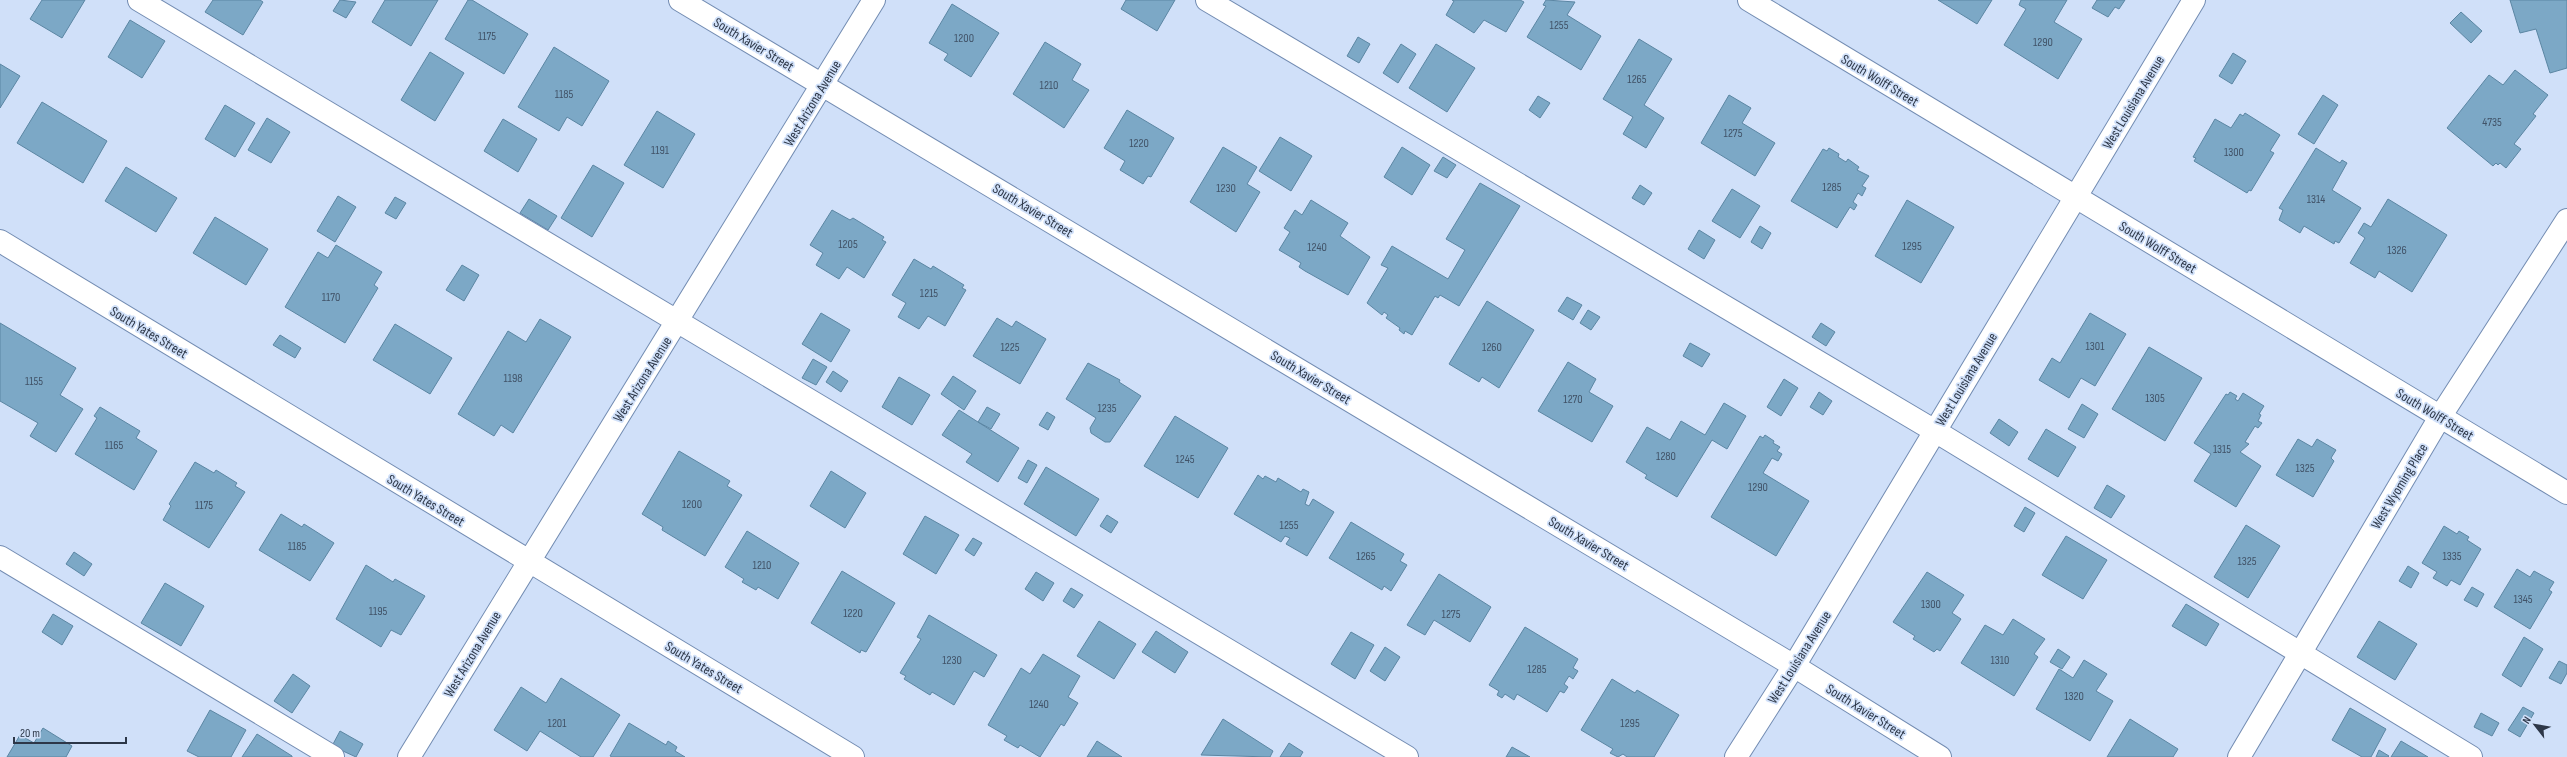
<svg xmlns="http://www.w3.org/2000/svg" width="2567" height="757" font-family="'Sofia Sans Condensed',sans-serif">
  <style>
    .building { fill: #7ca8c6; stroke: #5b86a3 }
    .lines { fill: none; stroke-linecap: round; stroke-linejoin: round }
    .minor-casing { stroke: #738cb2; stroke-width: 24 }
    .minor { stroke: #fff; stroke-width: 22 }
    .labels { text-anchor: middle; stroke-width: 3.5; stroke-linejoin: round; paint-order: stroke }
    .number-label { font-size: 12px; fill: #415368 }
    .street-label { font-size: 14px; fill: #2d3748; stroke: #d0e0f9 }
  </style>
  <rect width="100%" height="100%" fill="#d0e0f9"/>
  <path class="building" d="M42,0H85L62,38L30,19Z
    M213,0H260L263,2L243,35L205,12Z
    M340,0L356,2L346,18L333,11Z
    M385,0H438L411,46L372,22Z
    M468,0H472L528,34L504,74L445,39Z
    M1126,0H1175L1157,31L1121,9Z
    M1452,0H1520L1524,2L1506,32L1484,20L1474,33L1446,15L1454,1Z
    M1546,0L1575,2L1567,15L1601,36L1581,70L1527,37L1546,6L1543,5Z
    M1938,0H1992L1977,24Z
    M2021,0H2067L2054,22L2082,39L2058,79L2004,45L2026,9L2019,5Z
    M2097,0H2125L2119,9L2115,7L2108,17L2092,8Z
    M2510,0H2567V68L2550,73L2536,29L2520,33Z
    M952,4L999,33L971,77L944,60L948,54L929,43Z
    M2461,12L2482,31L2471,43L2450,23Z
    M130,20L165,41L142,78L108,57Z
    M1358,37L1370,44L1359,63L1347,56Z
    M1639,39L1672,59L1644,105L1664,118L1646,148L1623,134L1633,117L1603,99Z
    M1045,42L1081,64L1072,80L1089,90L1064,128L1013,94Z
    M1401,44L1416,54L1398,83L1383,73Z
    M1436,44L1475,68L1447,112L1409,88Z
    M554,47L609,81L582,126L567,117L559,131L518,107Z
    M430,52L464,73L435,121L401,100Z
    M2233,53L2246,61L2232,84L2219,76Z
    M0,64L20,76L0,108Z
    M2515,70L2548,95L2533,114L2536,116L2514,144L2521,149L2506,168L2500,163L2498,165L2496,163L2493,166L2447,128L2489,75L2503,85Z
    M1729,95L1751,108L1742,123L1775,143L1755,176L1701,143Z
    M2323,95L2338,105L2314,144L2298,134Z
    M1538,96L1550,103L1540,118L1529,110Z
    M42,102L107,141L83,183L17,143Z
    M225,105L255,123L235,157L205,139Z
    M1127,110L1174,138L1151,177L1148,176L1143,184L1120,170L1125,161L1104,148Z
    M657,111L695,134L663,188L624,165Z
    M2245,113L2280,135L2270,151L2274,153L2251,191L2249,190L2247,193L2194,161L2196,158L2193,157L2215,119L2231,128L2240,114L2243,116Z
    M267,118L290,132L271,163L248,150Z
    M503,119L537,139L518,172L484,151Z
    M1280,137L1312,156L1291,191L1259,171Z
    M1223,147L1257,167L1247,184L1260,192L1236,232L1190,202Z
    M1402,147L1430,165L1412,195L1384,177Z
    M1829,148L1839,154L1838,157L1846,162L1848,159L1859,167L1857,170L1869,176L1862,186L1866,188L1862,196L1858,193L1853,202L1857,205L1854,210L1850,207L1837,228L1791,201L1823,149L1827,151Z
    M2316,148L2340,163L2342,160L2347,163L2332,190L2361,208L2339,243L2335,241L2334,244L2304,226L2300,233L2279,220L2283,210L2279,208Z
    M1443,157L1456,165L1447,178L1434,171Z
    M593,165L624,183L592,237L561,218Z
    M126,167L177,198L156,232L105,201Z
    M1480,183L1520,206L1459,306L1440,295L1438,298L1435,296L1412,335L1405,331L1404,334L1399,330L1400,328L1386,318L1388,315L1384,312L1382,315L1367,303L1388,268L1381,265L1392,246L1448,279L1465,250L1446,239Z
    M1640,185L1652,193L1644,205L1632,198Z
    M1732,189L1760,206L1740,238L1712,221Z
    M338,196L356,207L335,242L317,231Z
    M395,197L406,203L396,219L385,213Z
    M529,199L557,216L548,230L520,213Z
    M2388,199L2447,235L2412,292L2379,271L2375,278L2350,263L2365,238L2358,233L2364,223L2371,227Z
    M1311,200L1348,223L1340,236L1370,257L1348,295L1305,271L1299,267L1301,263L1279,250L1290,232L1284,228L1295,210L1302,215Z
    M1907,200L1954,227L1921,283L1875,256Z
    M832,210L850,220L853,218L884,237L882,240L886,242L864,278L847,267L839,279L816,265L823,253L810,245Z
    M215,217L268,249L246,285L193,253Z
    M1760,226L1771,233L1762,249L1751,242Z
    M1699,230L1715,240L1704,259L1688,249Z
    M336,245L382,272L374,285L378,288L345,343L285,307L318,252L328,258Z
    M914,259L931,269L933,266L964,285L962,288L966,290L945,326L928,316L919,329L898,317L906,303L892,295Z
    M462,265L479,275L464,301L446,290Z
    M1567,297L1582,305L1573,320L1558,311Z
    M1487,301L1534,330L1499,388L1482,377L1479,382L1449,364Z
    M1588,310L1600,317L1591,330L1580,323Z
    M821,313L850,330L831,362L802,344Z
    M2090,313L2126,334L2095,386L2081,378L2069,398L2039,380L2052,358L2060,363Z
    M997,318L1012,327L1016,321L1046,339L1020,384L973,356Z
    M540,319L571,337L513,433L501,425L494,436L458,414L508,331L526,342Z
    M0,323L76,368L60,395L83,409L56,452L30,436L38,423L0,401Z
    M1821,323L1835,332L1826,346L1812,337Z
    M395,324L452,358L430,394L373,360Z
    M280,335L301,348L295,358L273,345Z
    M1690,343L1710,354L1702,367L1683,356Z
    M2149,347L2202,378L2165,441L2112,409Z
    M813,359L827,367L816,385L802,378Z
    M1568,362L1596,379L1589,392L1613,406L1592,442L1538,411Z
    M1088,363L1120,380L1119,382L1141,396L1110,442H1105L1091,433L1090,428L1096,418L1066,399Z
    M833,371L848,381L841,392L826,382Z
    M953,376L976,391L964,410L941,394Z
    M899,377L930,395L912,425L882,407Z
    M1784,379L1798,388L1781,416L1767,407Z
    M1819,392L1832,401L1823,415L1810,407Z
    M2230,392L2237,396L2235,399L2238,401L2243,393L2264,406L2259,414L2261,415L2258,421L2262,423L2258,428L2255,426L2245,442L2249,444L2240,452L2261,466L2236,507L2194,481L2211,454L2194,443L2226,394L2228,395Z
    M1724,403L1746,416L1727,449L1712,440L1677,497L1645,478L1647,475L1626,462L1647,427L1670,440L1681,421L1705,435Z
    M2082,404L2098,414L2084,438L2068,429Z
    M100,407L140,431L136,438L157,451L134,490L75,454L97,418L94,416Z
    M987,407L1000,414L991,429L978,422Z
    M959,410L1019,448L998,482L966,462L972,454L942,435Z
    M1047,412L1055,417L1048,430L1039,425Z
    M1175,416L1228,448L1198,498L1144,466Z
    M1999,419L2018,432L2009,446L1990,433Z
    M2046,429L2076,447L2058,477L2028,459Z
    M1765,435L1774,441L1773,443L1780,447L1777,451L1782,454L1778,461L1772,458L1763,473L1809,501L1776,556L1711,517L1760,436L1763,438Z
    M2298,439L2312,447L2317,439L2336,450L2331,458L2334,461L2313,497L2276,475Z
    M679,451L730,481L727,486L742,495L705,556L662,530L663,527L642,514Z
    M1028,460L1037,465L1027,483L1018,478Z
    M195,462L214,473L216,470L237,483L235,486L245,492L209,548L163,520L171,506L169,504Z
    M1046,467L1099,499L1076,536L1024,504Z
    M831,471L866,493L845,528L810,506Z
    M1258,475L1263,479L1265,476L1276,482L1278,478L1301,492L1303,489L1309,492L1305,504L1309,506L1313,499L1334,512L1307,556L1286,544L1290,538L1285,536L1281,542L1234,514Z
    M2107,485L2125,496L2111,518L2094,508Z
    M2025,507L2035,513L2024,532L2014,526Z
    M281,514L302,527L304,524L334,543L310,581L259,550Z
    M1107,515L1118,522L1111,533L1100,526Z
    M925,516L959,535L936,574L903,554Z
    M1351,522L1404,554L1400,561L1407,565L1391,591L1384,586L1382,590L1329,558Z
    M2246,525L2280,546L2248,598L2214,577Z
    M2444,526L2457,534L2459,531L2469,537L2467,540L2481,549L2460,585L2451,580L2447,586L2433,578L2437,572L2422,563Z
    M747,531L799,563L778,599L758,587L756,590L742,582L744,579L725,567Z
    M2066,536L2107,560L2083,599L2042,575Z
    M973,538L982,543L974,556L965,550Z
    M74,552L92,564L84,576L66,564Z
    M366,565L393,582L395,579L425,596L401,635L391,630L381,647L336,619Z
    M2408,566L2419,573L2411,588L2399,581Z
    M2517,569L2530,577L2534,571L2554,582L2549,590L2552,592L2530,629L2494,607Z
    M842,571L895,603L866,652L861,650L860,653L811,623Z
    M1036,572L1054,583L1043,601L1025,589Z
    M1927,572L1964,595L1952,613L1961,619L1940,651L1937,649L1934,652L1913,639L1915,636L1893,622Z
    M1439,574L1491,607L1470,642L1434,620L1425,635L1407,625Z
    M165,583L204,606L181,646L141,623Z
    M2472,587L2484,594L2477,607L2464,600Z
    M1071,588L1083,595L1074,608L1063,601Z
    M2186,604L2219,624L2206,646L2172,626Z
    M53,614L73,626L62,645L42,632Z
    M929,615L997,655L984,677L974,671L954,705L932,692L930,695L904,679L906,676L900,673L921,639L917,637Z
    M2013,619L2045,639L2034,654L2038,657L2014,696L1961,663L1985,625L2003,635Z
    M1099,621L1136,644L1114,679L1077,656Z
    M2379,621L2417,644L2395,680L2357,657Z
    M1525,627L1578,659L1573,668L1578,671L1573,679L1569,676L1564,684L1568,687L1564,693L1560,691L1547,712L1517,694L1514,700L1505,694L1502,698L1497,695L1499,691L1489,685Z
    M1156,631L1188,652L1175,673L1142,652Z
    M1351,632L1374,645L1355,679L1331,664Z
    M2524,637L2543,649L2521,687L2502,675Z
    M1385,647L1400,657L1385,681L1370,671Z
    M2058,649L2070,657L2062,669L2050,662Z
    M1043,654L1080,676L1068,697L1078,703L1064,726L1061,724L1040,757L1020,745L1018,748L1004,740L1007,736L988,725L1021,668L1030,674Z
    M2084,660L2107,674L2096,691L2113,701L2090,741L2036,709L2059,669L2073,678Z
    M2559,661L2567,665V673L2561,684L2549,678Z
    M293,674L310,686L292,713L274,701Z
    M561,678L620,715L593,757H581L540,731L527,751L494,730L521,687L546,703Z
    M1612,679L1635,693L1637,690L1679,715L1654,757H1627L1623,754L1618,757L1610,753L1613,749L1581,730Z
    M2523,707L2534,713L2520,737L2508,730Z
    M2350,708L2386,729L2371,757H2362L2332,740Z
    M210,710L246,730L231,757H199L187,751Z
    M2481,713L2499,723L2492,736L2474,727Z
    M1223,719L1273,751L1270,757L1201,755Z
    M2130,719L2178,749L2173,757H2107Z
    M629,723L666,745L668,741L677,747L675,751L685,757H612L610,756Z
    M43,728L72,746L66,757H7L20,735L34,743Z
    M340,731L363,744L356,757L332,746Z
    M257,734L292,756V757H242Z
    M1097,741L1122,757H1087Z
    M2401,741L2428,757H2391Z
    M1289,743L1303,752L1300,757H1280Z
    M1512,747L1530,757H1506Z
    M2379,750L2389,756L2388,757H2376Z"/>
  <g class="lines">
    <g class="minor-casing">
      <path id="minor" d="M139,0L1407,757
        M680,0L1794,666L1940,757
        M1207,0L1935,431L2471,757
        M1749,0L2567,493
        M0,241L853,757
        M0,557L333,757
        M409,757L874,0
        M1736,757L1794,666L2194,0
        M2239,757L2440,417L2567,220"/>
    </g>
    <use href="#minor" class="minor"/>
  </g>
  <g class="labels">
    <g class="number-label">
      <text x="1559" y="29">1255</text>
      <text x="487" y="40">1175</text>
      <text x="964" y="42">1200</text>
      <text x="2043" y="46">1290</text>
      <text x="1637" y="83">1265</text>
      <text x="1049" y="89">1210</text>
      <text x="564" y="98">1185</text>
      <text x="2492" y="126">4735</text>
      <text x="1733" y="137">1275</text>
      <text x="1139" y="147">1220</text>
      <text x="660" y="154">1191</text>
      <text x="2234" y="156">1300</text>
      <text x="1832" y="191">1285</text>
      <text x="1226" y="192">1230</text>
      <text x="2316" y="203">1314</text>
      <text x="848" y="248">1205</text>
      <text x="1912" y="250">1295</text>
      <text x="1317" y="251">1240</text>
      <text x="2397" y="254">1326</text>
      <text x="929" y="297">1215</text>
      <text x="331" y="301">1170</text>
      <text x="2095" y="350">1301</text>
      <text x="1010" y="351">1225</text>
      <text x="1492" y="351">1260</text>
      <text x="513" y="382">1198</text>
      <text x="34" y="385">1155</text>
      <text x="2155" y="402">1305</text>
      <text x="1573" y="403">1270</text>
      <text x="1107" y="412">1235</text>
      <text x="114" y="449">1165</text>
      <text x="2222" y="453">1315</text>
      <text x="1666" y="460">1280</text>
      <text x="1185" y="463">1245</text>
      <text x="2305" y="472">1325</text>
      <text x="1758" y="491">1290</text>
      <text x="692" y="508">1200</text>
      <text x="204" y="509">1175</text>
      <text x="1289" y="529">1255</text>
      <text x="297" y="550">1185</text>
      <text x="1366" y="560">1265</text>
      <text x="2452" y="560">1335</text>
      <text x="2247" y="565">1325</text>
      <text x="762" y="569">1210</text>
      <text x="2523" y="603">1345</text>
      <text x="1931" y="608">1300</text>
      <text x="378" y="615">1195</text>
      <text x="853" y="617">1220</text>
      <text x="1451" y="618">1275</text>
      <text x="952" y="664">1230</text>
      <text x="2000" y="664">1310</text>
      <text x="1537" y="673">1285</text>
      <text x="2074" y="700">1320</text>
      <text x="1039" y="708">1240</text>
      <text x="557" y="727">1201</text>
      <text x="1630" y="727">1295</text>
    </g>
    <g class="street-label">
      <text transform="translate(754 44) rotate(31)" y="5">South Xavier Street</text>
      <text transform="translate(1880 80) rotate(31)" y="5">South Wolff Street</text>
      <text transform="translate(2133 102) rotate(-59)" y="5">West Louisiana Avenue</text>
      <text transform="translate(812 103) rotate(-59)" y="5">West Arizona Avenue</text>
      <text transform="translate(1033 210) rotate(31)" y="5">South Xavier Street</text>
      <text transform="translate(2158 247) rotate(31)" y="5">South Wolff Street</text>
      <text transform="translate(149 332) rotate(31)" y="5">South Yates Street</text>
      <text transform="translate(1311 377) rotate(31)" y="5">South Xavier Street</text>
      <text transform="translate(642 379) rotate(-58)" y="5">West Arizona Avenue</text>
      <text transform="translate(1966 379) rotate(-59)" y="5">West Louisiana Avenue</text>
      <text transform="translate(2435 414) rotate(31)" y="5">South Wolff Street</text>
      <text transform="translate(2399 486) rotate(-59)" y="5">West Wyoming Place</text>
      <text transform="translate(426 500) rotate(31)" y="5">South Yates Street</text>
      <text transform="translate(1589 543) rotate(31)" y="5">South Xavier Street</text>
      <text transform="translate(472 654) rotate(-59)" y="5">West Arizona Avenue</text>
      <text transform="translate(1799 657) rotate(-58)" y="5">West Louisiana Avenue</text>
      <text transform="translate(704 667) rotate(31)" y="5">South Yates Street</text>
      <text transform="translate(1866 711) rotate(32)" y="5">South Xavier Street</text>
    </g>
  </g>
  <g transform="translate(2535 725) rotate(301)" stroke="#d0e0f9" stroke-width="3" paint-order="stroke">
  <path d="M0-3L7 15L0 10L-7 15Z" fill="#2d3748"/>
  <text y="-6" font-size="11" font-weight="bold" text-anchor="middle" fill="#2d3748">N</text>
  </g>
  <path d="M14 737v6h112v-6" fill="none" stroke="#2d3748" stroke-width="2"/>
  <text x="20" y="737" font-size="12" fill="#2d3748" stroke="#d0e0f9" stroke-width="3" paint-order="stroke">20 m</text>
</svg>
